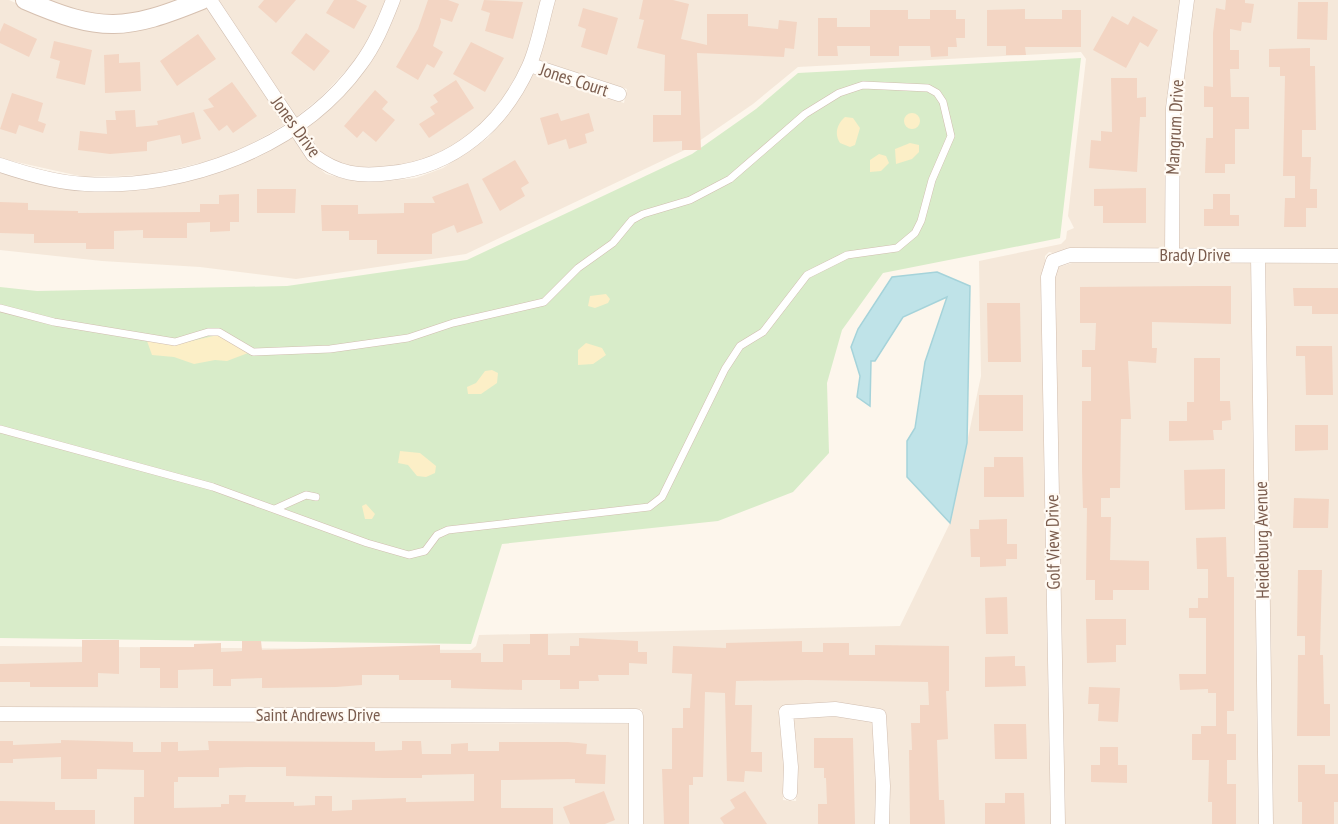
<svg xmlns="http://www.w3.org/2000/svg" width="1338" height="824" font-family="'PT Sans Narrow',sans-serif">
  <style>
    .residential { fill: #f5e8da }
    .green { fill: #d8ecc9 }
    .sand { fill: #fcefc7 }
    .water { fill: #bfe3e8; stroke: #a5d3da; stroke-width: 1.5 }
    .building { fill: #f3d5c3; fill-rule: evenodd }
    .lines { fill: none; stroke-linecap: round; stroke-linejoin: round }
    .lane-casing { stroke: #d1beb0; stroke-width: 8 }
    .street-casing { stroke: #d1beb0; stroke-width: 15 }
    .secondary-casing { stroke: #d6c0b0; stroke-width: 20 }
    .lane { stroke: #fff; stroke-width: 7 }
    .street { stroke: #fff; stroke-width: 14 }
    .secondary { stroke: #fff; stroke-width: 18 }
    .labels { text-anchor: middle; stroke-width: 4.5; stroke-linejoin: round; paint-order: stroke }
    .street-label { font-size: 18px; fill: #7a5c4d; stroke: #fffaf3 }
  </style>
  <rect width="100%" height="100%" fill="#fdf6ec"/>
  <path class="residential" d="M0,0H9L60,23L99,32L206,6L284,125L251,144L213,160L148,175L84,177L3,159L0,157Z
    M43,0H183L160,10L101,17Z
    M218,0H386L371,35L355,61L321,97L295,118Z
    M400,0H541L524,62L505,95L480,126L460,142L438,155L413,164L376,168L349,166L332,161L317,149L303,129L329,109L365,69L382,42Z
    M555,0H1181L1166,248H1070L1053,253L1049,252L1045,256L1051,824H888L890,786L886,716L880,709L835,702L786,705L780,713L785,767L783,800L796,801L798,766L793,719L834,716L873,722L877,787L875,824H643L642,709L0,707V646L471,650L476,646L479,635L900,626L950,523L981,376L979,261L1061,244L1066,239L1067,231L1074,228L1068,216L1086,59L1081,52L798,67L753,104L689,148L466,254L296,279L200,267L102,261L0,250V173L83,192L149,189L217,173L256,157L292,137L308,159L326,174L348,180L377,182L416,178L443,168L488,138L516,103L532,74L624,103L627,89L538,60Z
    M1194,0H1338V249L1179,248V109Z
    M1072,263H1252L1260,824H1064L1055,278L1058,267Z
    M1265,263L1338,264V824H1272Z
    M0,721L629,724L630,824H0Z"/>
  <path class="green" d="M1081,58L1060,238L883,273L842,330L827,383L829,453L793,492L718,521L502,544L471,644L0,638V287L37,291L287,286L467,260L692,154L756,109L798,73Z"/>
  <path class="sand" d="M904 121a8 8 0 1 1 16 0a8 8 0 1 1-16 0Z
    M845,117L853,118L860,128L855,145L850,147L840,143C834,134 837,124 845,117Z
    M910,143L919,145V152L912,159L896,164L895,149Z
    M879,154L886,156L889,163L881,171L870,172V160Z
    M606,294L610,299L608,303L595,308L588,306L590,296Z
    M218,335L248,353L227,361L215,360L194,364L174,357L152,355L147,341L178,344Z
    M586,343L602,348L606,355L593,364L578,365V350Z
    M492,370L498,373L497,383L481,394H468L467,387L476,383L485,371Z
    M400,451L420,453L436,466L435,473L426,477L417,476L408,465L398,463Z
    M366,504L375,514L372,519H365L362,506Z"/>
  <path class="water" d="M937,272L970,286L967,443L950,523L907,477V441L915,428L925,362L947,297L903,317L875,361H871L870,406L857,397L860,376L851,347L858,329L892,277Z"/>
  <path class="building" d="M264,0H296L276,23L258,7Z
    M334,0H356L367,6L354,29L326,13Z
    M428,0H448L459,4L452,22L440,18L441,22L433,46L443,52L434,68L427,64L418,80L396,67L418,29Z
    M484,0L523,2L513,39L485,31L490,13L481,10Z
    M643,0H673L689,4L681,39L707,45V14H748V26L778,29L779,20L797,22L794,49L785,48L784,57L697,53L701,150H682V141L653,142V115H681V91H664L665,55L637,48L644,20L639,19Z
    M1226,0H1245V3L1254,4L1251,23L1242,22L1241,31L1230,29V50H1239V69H1230L1231,97H1249V129H1235V164H1225V173H1205L1206,138H1213V107H1204V86L1213,87V33L1216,8L1225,10Z
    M1298,2H1328L1327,40L1297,39Z
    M583,8L618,18L607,55L581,47L586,29L578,26Z
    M1025,9V19H1062V10H1081V47H1025L1026,55H1006V46H987V10Z
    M870,10H908V19H930V10H956V19H965V38H956L957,47H948V56L931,57L930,46H899V56H870V46H837L838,56H818V18H837V27H870Z
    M1112,16L1128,25L1133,16L1158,30L1148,47L1140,42L1126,68L1093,50Z
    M4,23L37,39L29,57L0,43V32Z
    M306,33L330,51L314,71L291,53Z
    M198,34L216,59L177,86L160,61Z
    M54,41L92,50L85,85L56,78L60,61L50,58Z
    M471,42L504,58L485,92L453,74Z
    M1310,48V66H1315L1316,130H1302V157H1311L1310,189H1317V208H1306V227H1284L1285,198H1295V176H1283L1285,76H1280V67H1269V49Z
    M119,54V63L140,62L141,91L105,93L104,55Z
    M1111,78H1137V98L1146,97V117H1140L1137,172L1089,168L1091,140L1101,141V131L1112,132Z
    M456,80L474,108L429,138L419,124L435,114L430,107L438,102L433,95Z
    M232,82L257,116L233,133L227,125L219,131L203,110L214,107L208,99Z
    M375,90L388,102L382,109L395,120L376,142L363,131L357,138L344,126Z
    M12,93L43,103L38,121L46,124L43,133L19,125L16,134L0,129Z
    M135,110L136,127L158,125L157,121L194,112L201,139L182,144L180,135L147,142V151L110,154L78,150L80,131L107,134L106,120H116L115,111Z
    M558,113L561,121L589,113L594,131L585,134L587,143L569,149L566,139L548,145L540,118Z
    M515,160L529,183L521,188L525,196L500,211L482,179Z
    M468,183L483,223L457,233L454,225L432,234V254H377V240H349V231H322L321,205H358V214L404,213V203H435L432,197Z
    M1146,188V223H1103V206H1094V189Z
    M257,189H296L295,213H257Z
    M239,194V222H230V231L210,232V222L187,223V238H143V230L114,231V249H86V243H34V234L0,233V202L28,203V210L78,211V213L200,212V204H219V195Z
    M1213,194H1230V215H1239V226H1204V209H1213Z
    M1199,286H1231V324L1152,322V348H1157L1156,363L1128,361L1131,419H1121L1120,488H1110V498H1101V517H1111L1110,560L1149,561V590H1113V600H1095V580H1086L1087,508H1083L1082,469V401H1091V367H1082V350H1095L1096,323H1080V287Z
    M1293,288H1338V314H1312V306H1294Z
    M987,303H1020L1021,362H988Z
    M1296,346H1332L1333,395H1306L1305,356H1296Z
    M1194,358H1220V401H1230L1231,420L1222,421V430H1213L1214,440L1169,441V421H1187V402H1194Z
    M979,395H1023V431H979Z
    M1295,425H1328V450L1295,451Z
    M994,457H1023L1024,497H984V467H994Z
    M1225,469V509L1185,510L1184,470Z
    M1294,498L1329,499L1328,528H1293Z
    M1007,519V544H1017V559H1006V566L980,567V557H971L970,529H979V520Z
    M1226,537L1227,577H1234V711H1227V734H1236V760H1227V784H1236V824H1212V802H1208L1209,760H1192V734H1201V726H1216V693H1208V689L1180,690L1179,674H1206V618H1189V608H1198V598H1208V569H1197L1196,538Z
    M1298,570H1322L1320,655H1323L1324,704H1330V736H1297L1298,655H1305V636H1297Z
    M1007,597L1008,634H986L985,598Z
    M1086,619H1126V645H1116V662L1087,663Z
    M530,634H548V655H570V646H579V638L638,641V652H647V664L629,663V675H598L599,681H579V689H560V680H522V690L451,688V680H399V675H362V685L336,687L262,688V678L231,679V686H213V669L178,670V688H160V668H140V647H194V644L221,643V652L242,651V641H261L262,650L440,645V653H481V662H503V644H530Z
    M82,640H119V674L98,673V687H30V682H0V664L82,662Z
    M802,641V652H823V643H849V655H875V645L949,646V691H946L948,739L937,740L939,800H944L945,824H910L909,750H912L911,723H920V705H929L928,682L806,680L736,681L735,705H752L751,752H762V772L745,771L744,782L727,781L725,693L705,692L703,777H693V785H689V824H664L662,769H672V728H683V708H690L692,674L672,673L673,646L726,648V643Z
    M1015,656V666H1025L1026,686L985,687V657Z
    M1089,687L1120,688L1118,722L1098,721L1099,704H1088Z
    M994,724H1026L1027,759H995Z
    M814,738H853L855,824H818V804H827L826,778H824V768H814Z
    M61,740L133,742V752H161V742H178V751L209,750L208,741L375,742V751L402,750V741H421L422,754H451V744L468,743V751H499V742H568L587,744L586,754L606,755L605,784L575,783V779L501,780V808H553V824H134V797H144V770L97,769V779H61V757L13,759V763H0V741H13V745L61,743ZM247,767H286V776L384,778H422V775L474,774V801L406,802V798L352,800V810L332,811V796H315V805L294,806V802H245L246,795H229V804H221V807L174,808V782H178V777H219V768Z
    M1100,747H1118V765H1127V783L1091,782V765H1100Z
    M1298,765H1325V774H1338V802H1334V824H1302V802H1298Z
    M604,791L615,820L605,824H570L563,807Z
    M745,791L767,824H724L720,818L735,808L730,800Z
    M1005,793H1024L1025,824H985V803H1005Z
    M0,801L55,802V810H95V824H0Z"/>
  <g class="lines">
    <g class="lane-casing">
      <path id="lane" d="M0,308L54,322L175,342L208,332H219L253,352L330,349L408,338L453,323L544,302L578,268L613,243L632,220L643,214L690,200L730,179L805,114L839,93L863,85L928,88L937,93L943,102L951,136L932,180L921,221L915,233L897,248L847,255L807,275L763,332L740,346L725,369L662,497L649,507L448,530L437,535L425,551L409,555L367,543L213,487L0,429
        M275,509L306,495L316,497"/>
    </g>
    <g class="street-casing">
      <path id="street" d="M210,0L313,155C338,174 359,177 390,173C454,167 503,124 529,66C538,46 542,21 548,0
        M530,65L619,94
        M0,165C27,174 57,183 85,184C185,190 300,148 360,65C375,45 384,23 393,0
        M1172,255L1173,108L1187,0
        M1258,256L1266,824
        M0,714L636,716V824
        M790,793L791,767L786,712L835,709L879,716L883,786L882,824
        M1058,824L1048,277L1053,261L1070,255L1338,256"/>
    </g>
    <g class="secondary-casing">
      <path id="secondary" d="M25,0C101,33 126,31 202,0"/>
    </g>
    <use href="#lane" class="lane"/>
    <use href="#street" class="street"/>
    <use href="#secondary" class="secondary"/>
  </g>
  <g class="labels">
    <g class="street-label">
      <text transform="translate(574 80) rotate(18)" y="6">Jones Court</text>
      <text transform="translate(296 127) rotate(54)" y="6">Jones Drive</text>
      <text transform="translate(1175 127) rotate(-87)" y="6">Mangrum Drive</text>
      <text x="1195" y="261">Brady Drive</text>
      <text transform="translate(1262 540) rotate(-91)" y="6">Heidelburg Avenue</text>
      <text transform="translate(1053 542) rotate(-91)" y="6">Golf View Drive</text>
      <text x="318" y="721">Saint Andrews Drive</text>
    </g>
  </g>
</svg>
